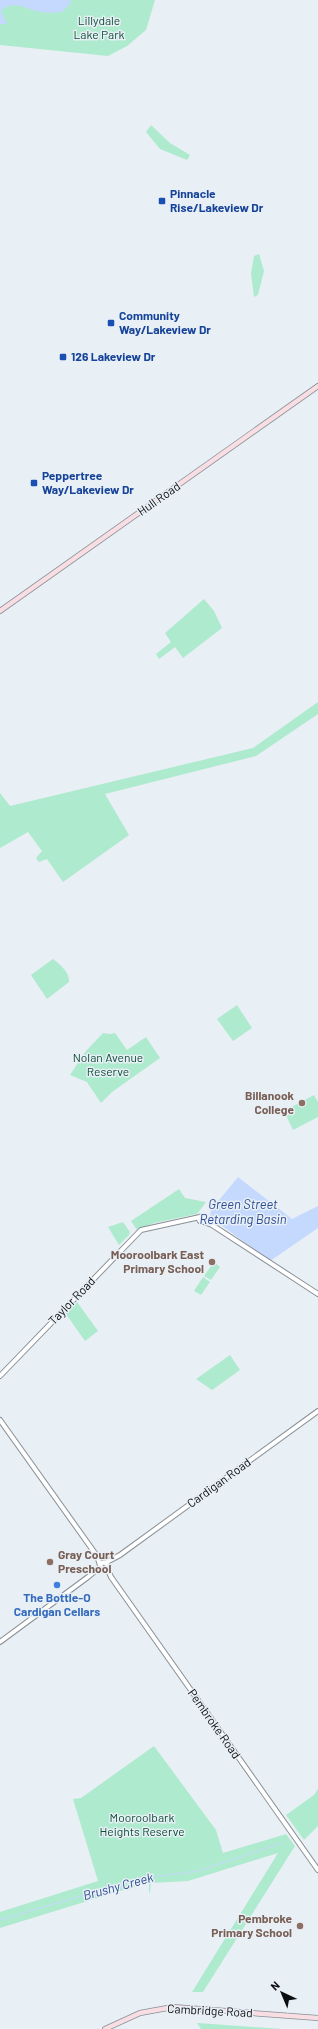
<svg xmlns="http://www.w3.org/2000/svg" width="318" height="2029" font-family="Barlow,sans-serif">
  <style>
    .green { fill: #aeeace }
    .water { fill: #c5d8fd }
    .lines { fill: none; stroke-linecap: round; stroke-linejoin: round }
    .stream { stroke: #c5d8fd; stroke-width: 1 }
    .tertiary-casing { stroke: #899096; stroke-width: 6 }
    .secondary-casing { stroke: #899096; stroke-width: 6 }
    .tertiary { stroke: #fff; stroke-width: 4 }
    .secondary { stroke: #f8dde3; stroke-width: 4.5 }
    .transit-dot { fill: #1a4fb4; stroke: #e8eff5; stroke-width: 1.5 }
    .education-dot { fill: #8d6e63; stroke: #e8eff5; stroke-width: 1.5 }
    .shop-dot { fill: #3f7fe0; stroke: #e8eff5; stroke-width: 1.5 }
    .labels { text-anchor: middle; stroke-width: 3; stroke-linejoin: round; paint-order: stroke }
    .park-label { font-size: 12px; fill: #0e4e37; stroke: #e8eff5 }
    .transit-label { font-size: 12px; font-weight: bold; fill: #164399; stroke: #e8eff5; text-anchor: start }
    .street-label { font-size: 12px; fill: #0b0e10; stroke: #e8eff5 }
    .education-label { font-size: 12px; font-weight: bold; fill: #785e54; stroke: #e8eff5; text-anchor: end }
    .shop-label { font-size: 12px; font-weight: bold; fill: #366cbe; stroke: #e8eff5 }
    .water-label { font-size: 13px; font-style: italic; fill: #2c4c92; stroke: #e8eff5 }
  </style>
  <rect width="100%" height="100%" fill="#e8eff5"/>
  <path class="green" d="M0,0H155L146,30L127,46L108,56L0,45Z
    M151,125L170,143L190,155L187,160L160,149L146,132Z
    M259,254L264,271L258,295L254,297L251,273L254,256Z
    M204,599L214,611L222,628L183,658L175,647L159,659L156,654L171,642L165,633Z
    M318,702V714L256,756L105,794L129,835L63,882L47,859L39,862L36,858L42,851L28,832L0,848V793L10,806L253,748Z
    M53,959C60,964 70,973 69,982L47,999L31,975Z
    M237,1005L252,1028L233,1041L217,1019Z
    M103,1033L110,1034L115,1033L127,1050L146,1037L160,1058L112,1092L101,1103L87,1082L70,1075L85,1052Z
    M314,1095L318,1102V1117L293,1130L284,1111Z
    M179,1189L185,1198L206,1202L197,1214L154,1223L137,1230L131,1221Z
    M123,1222L130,1232L129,1235L119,1245L108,1227Z
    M214,1262L220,1267L211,1280L204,1276Z
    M203,1277L210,1282L201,1295L194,1291Z
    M77,1302L98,1331L85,1341L66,1314Z
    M230,1355L240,1370L212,1390L196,1379Z
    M154,1746L216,1830L223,1853L286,1834L295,1846L203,1992H192L278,1853L188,1881L151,1883L150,1892L149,1893V1883H146L0,1928V1912L98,1881L73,1799L81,1798Z
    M318,1789V1826L304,1840L286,1815L314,1795Z
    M197,2023H198L282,2029H201Z"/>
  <path class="water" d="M0,0H70L71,3L62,12C53,13 45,13 36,11C24,8 11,0 1,11L7,24H0Z
    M238,1177L292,1219L318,1206V1228L270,1261L210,1217L211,1210Z"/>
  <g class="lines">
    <path class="stream" d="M0,1920L138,1879L198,1871L282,1843"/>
    <g class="tertiary-casing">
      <path id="tertiary" d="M199 1219a3 3 0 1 1 6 0a3 3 0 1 1-6 0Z
        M204,1222L212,1225L318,1294
        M0,1376L141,1230L200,1217
        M0,1420L97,1556L100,1565
        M100.5 1566a3.5 3.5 0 1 1 7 0a3.5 3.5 0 1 1-7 0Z
        M105,1563L120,1555L318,1411
        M107,1568L111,1577L318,1870
        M0,1642L88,1577L100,1567"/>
    </g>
    <g class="secondary-casing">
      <path id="secondary" d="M0,611L318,386
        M105,2029L140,2013L173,2007L318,2018"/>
    </g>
    <use href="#tertiary" class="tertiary"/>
    <use href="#secondary" class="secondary"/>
  </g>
  <g class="transit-dot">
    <rect x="158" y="197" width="8" height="8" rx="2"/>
    <rect x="107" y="319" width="8" height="8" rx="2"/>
    <rect x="59" y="353" width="8" height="8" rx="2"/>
    <rect x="30" y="479" width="8" height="8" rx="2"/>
  </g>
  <g class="education-dot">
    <circle cx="302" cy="1103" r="4"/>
    <circle cx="212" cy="1262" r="4"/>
    <circle cx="50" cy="1562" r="4"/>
    <circle cx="300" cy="1926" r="4"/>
  </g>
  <circle class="shop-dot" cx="57" cy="1585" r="4"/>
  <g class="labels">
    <g class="park-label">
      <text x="99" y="25">Lillydale<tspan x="99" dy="14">Lake Park</tspan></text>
      <text x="108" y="1062">Nolan Avenue<tspan x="108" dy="14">Reserve</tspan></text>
      <text x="142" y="1822">Mooroolbark<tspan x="142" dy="14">Heights Reserve</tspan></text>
    </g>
    <g class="transit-label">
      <text x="170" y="198">Pinnacle<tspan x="170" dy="14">Rise/Lakeview Dr</tspan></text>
      <text x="119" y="320">Community<tspan x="119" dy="14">Way/Lakeview Dr</tspan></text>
      <text x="71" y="361">126 Lakeview Dr</text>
      <text x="42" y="480">Peppertree<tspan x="42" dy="14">Way/Lakeview Dr</tspan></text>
    </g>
    <g class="street-label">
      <text transform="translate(159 499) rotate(-35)" y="4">Hull Road</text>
      <text transform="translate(72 1301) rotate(-46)" y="4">Taylor Road</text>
      <text transform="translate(219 1483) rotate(-36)" y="4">Cardigan Road</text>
      <text transform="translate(214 1724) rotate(55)" y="4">Pembroke Road</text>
      <text transform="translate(210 2011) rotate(3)" y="4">Cambridge Road</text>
    </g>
    <g class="education-label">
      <text x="294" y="1100">Billanook<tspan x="294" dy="14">College</tspan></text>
      <text x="204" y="1259">Mooroolbark East<tspan x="204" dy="14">Primary School</tspan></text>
      <text x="58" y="1559" text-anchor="start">Gray Court<tspan x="58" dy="14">Preschool</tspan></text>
      <text x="292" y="1923">Pembroke<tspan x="292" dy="14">Primary School</tspan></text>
    </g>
    <g class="shop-label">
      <text x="57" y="1602">The Bottle-O<tspan x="57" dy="14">Cardigan Cellars</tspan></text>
    </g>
    <g class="water-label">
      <text x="243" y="1209">Green Street<tspan x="243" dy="15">Retarding Basin</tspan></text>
      <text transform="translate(118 1886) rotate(-15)" y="5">Brushy Creek</text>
    </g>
  </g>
  <g transform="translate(282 1993) rotate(316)" stroke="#e8eff5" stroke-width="3" paint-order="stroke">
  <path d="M0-3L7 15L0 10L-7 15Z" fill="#0b0e10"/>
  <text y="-6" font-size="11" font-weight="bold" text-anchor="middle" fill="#0b0e10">N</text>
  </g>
</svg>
